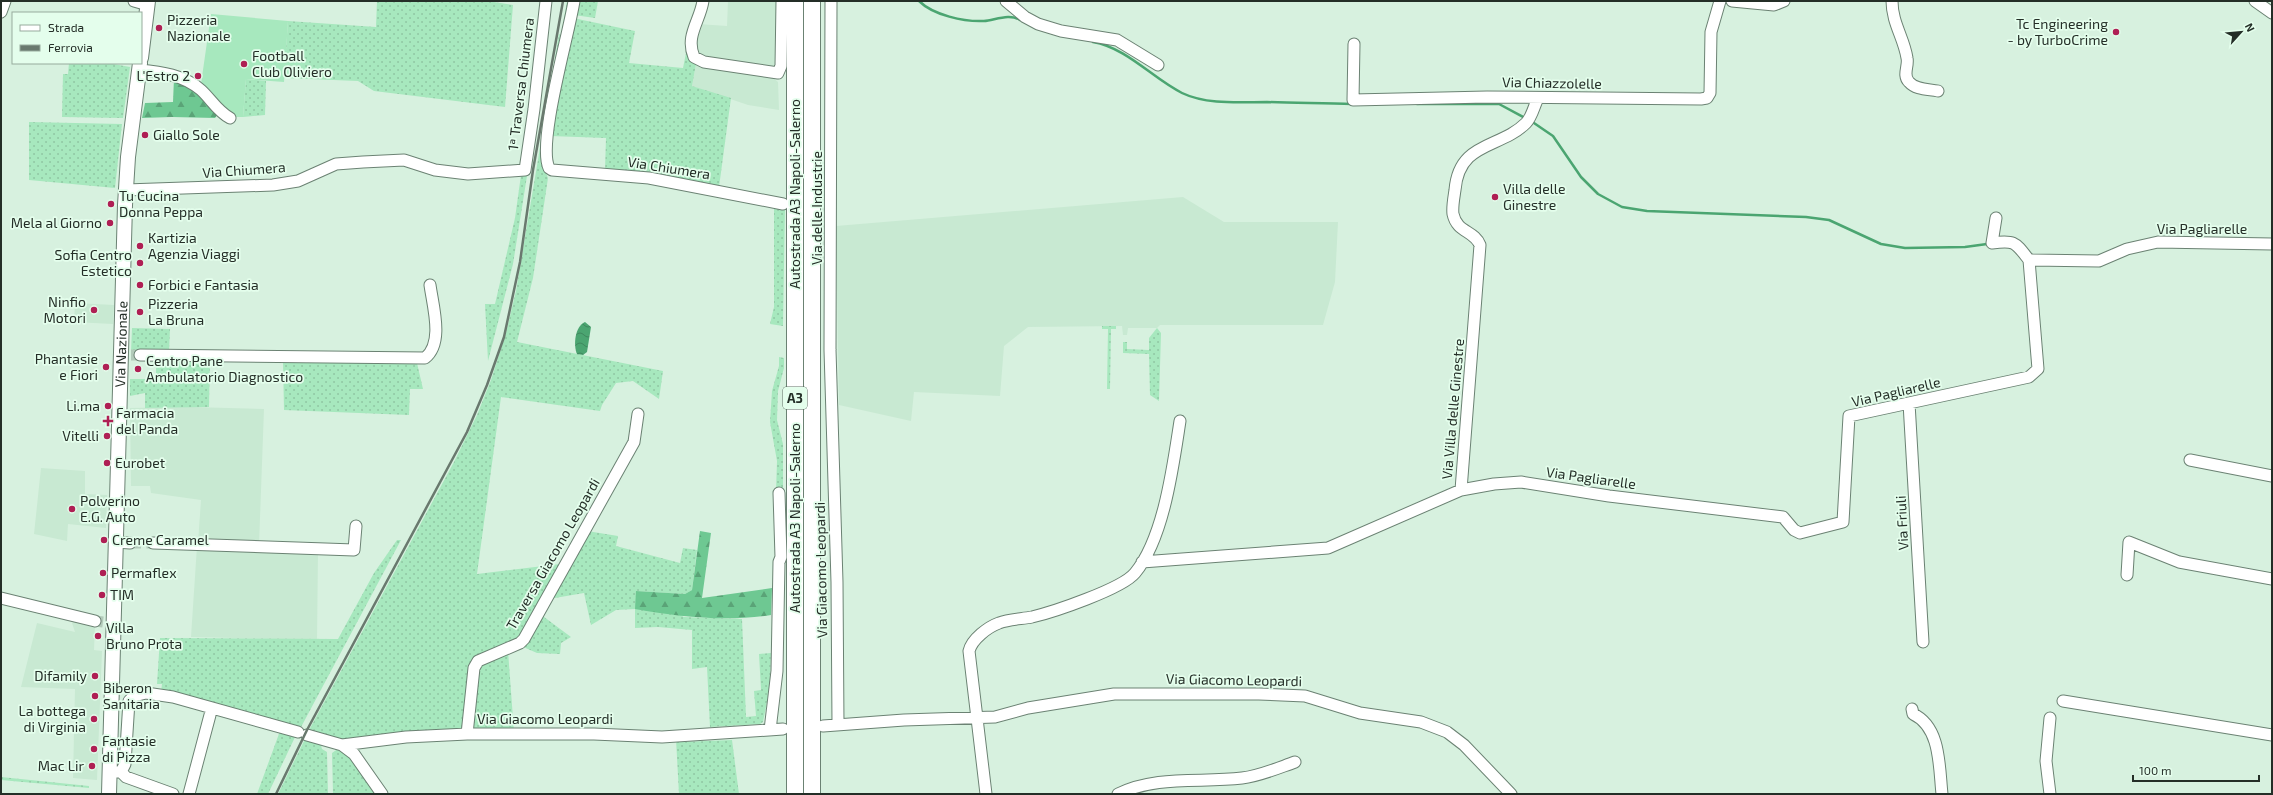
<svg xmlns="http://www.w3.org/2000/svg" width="2273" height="795" font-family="'Exo 2',sans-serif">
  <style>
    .built { fill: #c8e9d2 }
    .grass { fill: url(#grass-dots) }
    .forest { fill: url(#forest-firs) }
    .pitch { fill: #a7e8be }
    .water { fill: url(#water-waves) }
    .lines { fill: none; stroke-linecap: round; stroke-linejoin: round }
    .stream { stroke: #4ba571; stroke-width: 2.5 }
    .minor-tunnel { stroke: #b3caba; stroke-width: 11; stroke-dasharray: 11 5.5; stroke-linecap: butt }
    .minor-casing { stroke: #6b8273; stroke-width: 13 }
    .major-casing { stroke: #6b8273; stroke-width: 16 }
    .highway-casing { stroke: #6b8273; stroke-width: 18 }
    .minor { stroke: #fff; stroke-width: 11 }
    .major { stroke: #fff; stroke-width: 14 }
    .highway { stroke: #fff; stroke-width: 16 }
    .rail { stroke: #69796e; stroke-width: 2.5 }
    .poi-dot { fill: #af1f54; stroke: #e4feec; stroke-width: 1.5 }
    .labels { text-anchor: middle; stroke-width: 3.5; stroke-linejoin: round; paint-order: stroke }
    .shield { fill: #e4feec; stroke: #5e6c62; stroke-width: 1 }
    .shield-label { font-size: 13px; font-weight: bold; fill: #242e27 }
    .poi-label { font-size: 14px; fill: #242e27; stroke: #e4feec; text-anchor: start }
    .street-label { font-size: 14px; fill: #242e27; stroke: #e4feec }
  </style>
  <defs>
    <pattern id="grass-dots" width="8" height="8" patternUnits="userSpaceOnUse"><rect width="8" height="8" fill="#a7e8be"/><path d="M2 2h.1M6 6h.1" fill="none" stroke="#90c7a3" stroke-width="1.8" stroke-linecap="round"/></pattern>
    <pattern id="forest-firs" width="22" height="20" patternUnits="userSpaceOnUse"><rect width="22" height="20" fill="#6ec892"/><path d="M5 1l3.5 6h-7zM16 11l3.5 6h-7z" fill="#5aa377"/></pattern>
    <pattern id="water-waves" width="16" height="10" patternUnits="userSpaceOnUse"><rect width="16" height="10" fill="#4ba571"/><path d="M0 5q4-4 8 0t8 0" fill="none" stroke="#3e875d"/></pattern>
  </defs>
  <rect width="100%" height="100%" fill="#d7f1df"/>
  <path class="built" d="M728,1H779L776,66L772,69L702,59L695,48L698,24L727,26Z
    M696,64L772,77L778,82L779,110L748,105L692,86Z
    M1183,197L1224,222H1338L1335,282L1323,325H1160L1157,328H1128L1127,335H1123L1122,326L1028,327L1004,346L1000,396L914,392L911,421L839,405L836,226Z
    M75,303L114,305L113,324L74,322Z
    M191,407L264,409L259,545L198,543L201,500L151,493L150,486H131L130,408Z
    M41,468L85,471V494L107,495L106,528L68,524L67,541L34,534Z
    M197,546L318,552L317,640L191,637Z
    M76,620L95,624L94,650L102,651L97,780L73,778L75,689L21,687L37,623L75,632L72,623Z"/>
  <path class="grass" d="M377,1H488L513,5L505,107L374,91L358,81L284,78L288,21L376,27Z
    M567,1H572L544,168L548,178L533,278L517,342L663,371L659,399L633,381L616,383L602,405L600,411L501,397L477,574L560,564L523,636L476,657L465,731L342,742L308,732L454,462L477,415L491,380L506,333L516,291L559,34L561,35Z
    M577,1H598L595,18L574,15Z
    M573,18L635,31L629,63L683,68L687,48L696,64L692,86L731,98L719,187L605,170L606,138L550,136Z
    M69,63H108L130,67L123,118L62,117L63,74H68Z
    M246,79L266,81L265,115L243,117Z
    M29,122L122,124L115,188L29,180Z
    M521,175L527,176L513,264L488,361L485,304H495L515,218Z
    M774,206L785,207L783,326L770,324L774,307Z
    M1102,326H1116V329H1111L1110,389H1107L1108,329H1102Z
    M132,328L170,329L169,353L131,352Z
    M1157,328L1161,333L1159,401L1150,395L1149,354L1123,353V342H1127V349L1149,350V338Z
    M779,357L784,358V368L778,391L777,420L783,444V490L776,492L777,461L770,422L772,391L779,366Z
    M156,358H210L209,407L145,408V393L130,396V379H156Z
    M283,361L417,363L423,389H410L409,415L284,410Z
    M587,531L618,536L616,546L680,563L683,548L697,550L692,590L685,594L636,591L684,617L742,619L746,717L756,716L754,691L761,690L759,654L771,653L770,686L763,722L760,724L710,727L707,667L692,669V630L658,627L635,628V609L616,610L591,625L584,593L549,599Z
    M397,540H401L300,729L161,692L162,684H157L160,638L338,639L374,573Z
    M540,614L571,637L561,643L560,654L537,653L521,646Z
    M508,651L514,732H472L479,663Z
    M280,731L296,735L268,794H257Z
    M306,737L320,742L322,749L327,752L328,794H278Z
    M676,739L681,742L732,740L739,794H679Z
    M339,748L352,757L380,794H333L332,753Z
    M1,777L89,786V788L1,780Z"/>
  <path class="forest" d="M174,78L186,82L218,114L215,118L172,117L142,118L145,103L173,102Z
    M700,531L711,533L702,598L772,588L771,615C725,622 681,617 635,609L636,591L685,594L692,590Z"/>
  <path class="pitch" d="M211,14L288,21L284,82L246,79L243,117H233L201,84Z"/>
  <path class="water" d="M585,322L591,327L587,352L583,355L577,354C573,345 575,326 585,322Z"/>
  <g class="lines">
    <path class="stream" d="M919,1C933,15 964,22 984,21C995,20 1010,13 1020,20
      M1093,42C1127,48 1152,78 1182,93C1207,105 1240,102 1267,102C1295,103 1324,103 1352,104
      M1417,104H1499L1527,119
      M1531,121L1553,136L1581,177L1598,194L1622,207L1647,211L1806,217L1829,220L1881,244L1905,248L1965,247L1987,244"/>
    <path class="minor-tunnel" d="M131,355H140
      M130,543H153
      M95,621L103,622"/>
    <g class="minor-casing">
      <path id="minor" d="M134,1L148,5
        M574,1C569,34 537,143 549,168L552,170L649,178L783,204
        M703,1C700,21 685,36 694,57L704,62L778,73L781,66L782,1
        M831,1L830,350L837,582L838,725
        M1006,1L1025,17L1038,24L1061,31L1117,40L1158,65
        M1732,1L1774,5L1784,1
        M1892,1C1892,23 1904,38 1907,58C1909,66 1902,75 1909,82C1916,90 1928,89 1938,91
        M2255,1L2272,13
        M1,12L5,1
        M1354,44L1353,100L1487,97L1701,99L1707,98L1710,93L1711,32L1720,1
        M139,70C161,72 184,75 201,90C211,99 217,111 230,118
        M126,190L273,185L298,181L336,164L363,162L404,160L435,170L468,174L525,170L534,109L546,1
        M1996,218L1992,243C2015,240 2015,242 2029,260
        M2029,260L2099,261L2127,249L2158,242L2272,244
        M140,355L425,358C444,343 433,307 430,285
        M1909,403L1923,642
        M2190,460L2272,476
        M1461,490L1480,245C1474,230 1457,233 1453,214C1452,207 1454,197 1455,190C1459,141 1500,149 1526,123C1532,117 1534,106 1538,98
        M116,542L130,543
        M153,543L354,550L356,526
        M1142,562L1328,548L1461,490L1494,484L1521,482L1609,496L1783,517L1794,530L1800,533L1843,522L1849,416L2029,377L2038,369L2029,260
        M2127,575L2129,542L2179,562L2272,579
        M1,598L95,621
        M2063,701L2272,735
        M1912,709L1913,714C1941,727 1939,767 1942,794
        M2050,718L2046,761L2050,794
        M823,726L904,720L995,717L1028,708L1114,694H1259L1305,696L1360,713L1421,722L1447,732L1464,745L1511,794
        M770,730L777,671L779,562L781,557L779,493
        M467,734L474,668L478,661L520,643L524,639L634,442L638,414
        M307,735L342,745L406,737L467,734H594L662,737L783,729
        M342,745L354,754L382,794
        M110,772H121L125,764L129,701L134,696L146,693L173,697L298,732
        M121,772L126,777L173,794
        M189,794L210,715
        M986,794L969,651C972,639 988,627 999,623C1009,619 1022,619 1032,617C1053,612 1122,589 1135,573C1164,538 1173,466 1180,421
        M1118,794C1157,775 1200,783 1242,778C1260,776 1278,768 1295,762"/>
    </g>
    <g class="major-casing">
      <g id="major">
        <path d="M141,58L148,1"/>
        <path id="s1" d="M109,794L125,205L128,157L140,63"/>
      </g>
    </g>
    <g class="highway-casing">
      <path id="highway" d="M812,1V794
        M795,794V1"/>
    </g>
    <use href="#minor" class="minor"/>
    <use href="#major" class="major"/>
    <use href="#highway" class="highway"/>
    <path class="rail" d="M276,794L307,730L467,432L487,385L504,337L520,262L533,170L563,1"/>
  </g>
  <g class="poi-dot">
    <circle cx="159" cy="28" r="4"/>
    <circle cx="2116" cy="32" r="4"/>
    <circle cx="244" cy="64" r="4"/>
    <circle cx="198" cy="76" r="4"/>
    <circle cx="145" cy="135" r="4"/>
    <circle cx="1495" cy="197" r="4"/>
    <circle cx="111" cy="204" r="4"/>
    <circle cx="110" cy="223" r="4"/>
    <circle cx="140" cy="246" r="4"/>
    <circle cx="140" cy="263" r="4"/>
    <circle cx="140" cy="285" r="4"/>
    <circle cx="94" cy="310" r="4"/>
    <circle cx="140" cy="312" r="4"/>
    <circle cx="106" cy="367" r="4"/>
    <circle cx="138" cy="369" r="4"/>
    <circle cx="108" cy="406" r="4"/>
    <path d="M106 415h4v4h4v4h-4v4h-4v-4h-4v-4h4z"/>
    <circle cx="107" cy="436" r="4"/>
    <circle cx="107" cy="463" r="4"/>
    <circle cx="72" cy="509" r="4"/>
    <circle cx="104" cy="540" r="4"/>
    <circle cx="103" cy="573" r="4"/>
    <circle cx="102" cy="595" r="4"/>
    <circle cx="98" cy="636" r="4"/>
    <circle cx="95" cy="676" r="4"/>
    <circle cx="95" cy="696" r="4"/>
    <circle cx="94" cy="719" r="4"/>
    <circle cx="94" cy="749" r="4"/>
    <circle cx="92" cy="766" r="4"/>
  </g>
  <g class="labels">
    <rect class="shield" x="783" y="387" width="24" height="22" rx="3"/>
    <g class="shield-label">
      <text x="795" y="403">A3</text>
    </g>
    <g class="poi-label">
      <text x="167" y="25">Pizzeria<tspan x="167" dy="16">Nazionale</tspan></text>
      <text x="2108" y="29" text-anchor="end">Tc Engineering<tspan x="2108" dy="16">- by TurboCrime</tspan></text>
      <text x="252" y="61">Football<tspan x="252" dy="16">Club Oliviero</tspan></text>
      <text x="190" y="81" text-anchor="end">L'Estro 2</text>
      <text x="153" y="140">Giallo Sole</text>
      <text x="1503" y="194">Villa delle<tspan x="1503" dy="16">Ginestre</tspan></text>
      <text x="119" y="201">Tu Cucina<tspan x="119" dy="16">Donna Peppa</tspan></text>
      <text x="102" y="228" text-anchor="end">Mela al Giorno</text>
      <text x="148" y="243">Kartizia<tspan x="148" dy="16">Agenzia Viaggi</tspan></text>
      <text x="132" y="260" text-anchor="end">Sofia Centro<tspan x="132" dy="16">Estetico</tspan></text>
      <text x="148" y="290">Forbici e Fantasia</text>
      <text x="86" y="307" text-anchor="end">Ninfio<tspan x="86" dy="16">Motori</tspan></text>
      <text x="148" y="309">Pizzeria<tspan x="148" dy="16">La Bruna</tspan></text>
      <text x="98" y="364" text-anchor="end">Phantasie<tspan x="98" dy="16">e Fiori</tspan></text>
      <text x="146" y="366">Centro Pane<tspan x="146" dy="16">Ambulatorio Diagnostico</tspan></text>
      <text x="100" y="411" text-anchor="end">Li.ma</text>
      <text x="116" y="418">Farmacia<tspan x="116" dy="16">del Panda</tspan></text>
      <text x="99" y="441" text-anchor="end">Vitelli</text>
      <text x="115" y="468">Eurobet</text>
      <text x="80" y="506">Polverino<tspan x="80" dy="16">E.G. Auto</tspan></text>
      <text x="112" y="545">Creme Caramel</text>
      <text x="111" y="578">Permaflex</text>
      <text x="110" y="600">TIM</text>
      <text x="106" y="633">Villa<tspan x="106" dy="16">Bruno Prota</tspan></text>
      <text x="87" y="681" text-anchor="end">Difamily</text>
      <text x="103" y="693">Biberon<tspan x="103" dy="16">Sanitaria</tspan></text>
      <text x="86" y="716" text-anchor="end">La bottega<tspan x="86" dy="16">di Virginia</tspan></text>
      <text x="102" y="746">Fantasie<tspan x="102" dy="16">di Pizza</tspan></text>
      <text x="84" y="771" text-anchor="end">Mac Lir</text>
    </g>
    <g class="street-label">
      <text transform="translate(1552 83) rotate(1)" y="5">Via Chiazzolelle</text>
      <text transform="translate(521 84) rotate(-83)" y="5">1ª Traversa Chiumera</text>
      <text transform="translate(669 168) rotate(9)" y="5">Via Chiumera</text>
      <text transform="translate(244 170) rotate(-4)" y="5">Via Chiumera</text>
      <text transform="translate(795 194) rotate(-90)" y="5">Autostrada A3 Napoli-Salerno</text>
      <text transform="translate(817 208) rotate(-90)" y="5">Via delle Industrie</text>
      <text x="2202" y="234">Via Pagliarelle</text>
      <text dy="5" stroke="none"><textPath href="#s1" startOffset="450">Via Nazionale</textPath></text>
      <text transform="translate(1896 392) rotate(-13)" y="5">Via Pagliarelle</text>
      <text transform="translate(1453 409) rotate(-85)" y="5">Via Villa delle Ginestre</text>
      <text transform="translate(1591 478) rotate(8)" y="5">Via Pagliarelle</text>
      <text transform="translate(795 518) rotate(-90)" y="5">Autostrada A3 Napoli-Salerno</text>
      <text transform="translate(1902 523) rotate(-93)" y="5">Via Friuli</text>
      <text transform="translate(553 554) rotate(-60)" y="5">Traversa Giacomo Leopardi</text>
      <text transform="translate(821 570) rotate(-91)" y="5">Via Giacomo Leopardi</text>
      <text transform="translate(1234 680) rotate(1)" y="5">Via Giacomo Leopardi</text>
      <text x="545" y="724">Via Giacomo Leopardi</text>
    </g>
  </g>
  <rect width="2273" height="795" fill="none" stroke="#242e27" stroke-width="4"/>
  <rect x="12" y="12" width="130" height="52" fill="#e4feec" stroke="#97ab9d"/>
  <rect x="20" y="25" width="20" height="6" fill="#ffffff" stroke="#97ab9d"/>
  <text x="48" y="32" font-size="12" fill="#242e27">Strada</text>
  <rect x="20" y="45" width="20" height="6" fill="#69796e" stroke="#97ab9d"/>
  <text x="48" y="52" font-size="12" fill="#242e27">Ferrovia</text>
  <g transform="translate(2241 32) rotate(63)" stroke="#e4feec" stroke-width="3" paint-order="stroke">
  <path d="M0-3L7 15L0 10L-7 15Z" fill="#242e27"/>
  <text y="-6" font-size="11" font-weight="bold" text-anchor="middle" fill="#242e27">N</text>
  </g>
  <path d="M2133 775v6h126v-6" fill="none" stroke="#242e27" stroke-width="2"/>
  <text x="2139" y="775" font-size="12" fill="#242e27" stroke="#e4feec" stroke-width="3" paint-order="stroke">100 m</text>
</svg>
